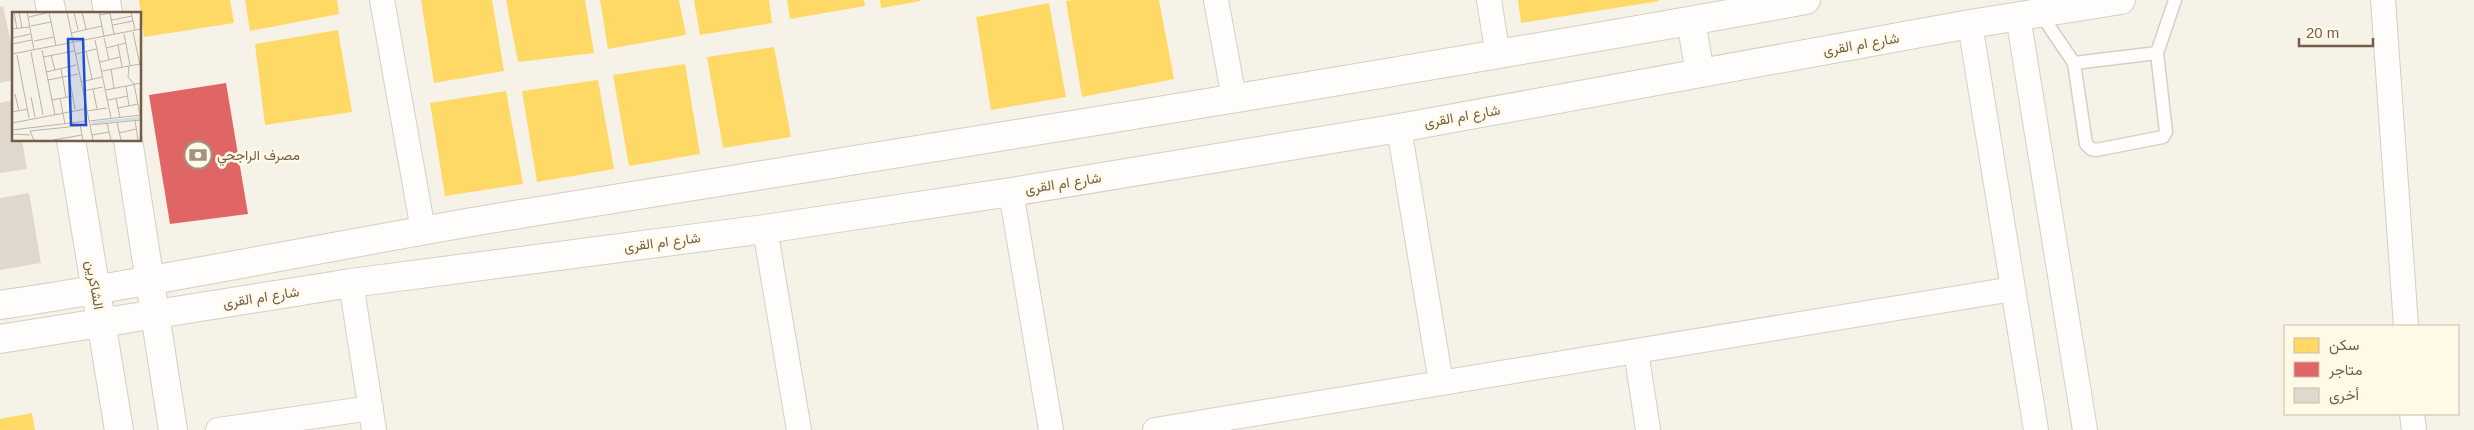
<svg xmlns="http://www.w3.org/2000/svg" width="2474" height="430" font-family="Helvetica,Vazirmatn,sans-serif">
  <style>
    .homes { fill: #ffd966 }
    .shops { fill: #e06666 }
    .building { fill: #e1d8cd }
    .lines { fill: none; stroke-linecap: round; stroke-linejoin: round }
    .lane-casing { stroke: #d5cfc7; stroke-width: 15 }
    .street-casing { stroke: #d5cfc7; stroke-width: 26 }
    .secondary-casing { stroke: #d4cec4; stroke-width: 30 }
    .lane { stroke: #fefdfc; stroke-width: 12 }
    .street { stroke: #fefdfc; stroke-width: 24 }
    .secondary { stroke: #fefdfc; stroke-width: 28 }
    .labels { text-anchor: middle; stroke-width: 5; stroke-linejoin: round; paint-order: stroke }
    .street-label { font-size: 14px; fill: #745e49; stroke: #fff9e8 }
    .poi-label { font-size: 14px; fill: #745e49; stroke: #fff9e8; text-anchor: start }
    .inset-river { fill: none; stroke: #cae0e7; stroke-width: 2.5 }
    .inset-road { fill: none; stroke: #beb3a3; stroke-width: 1 }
    .view { fill: #1d4ed8; fill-opacity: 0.15; stroke: #1d4ed8; stroke-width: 2.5 }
    .inset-edge { fill: none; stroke: #745e49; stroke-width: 2.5 }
  </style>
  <rect width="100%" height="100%" fill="#f6f2e8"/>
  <path class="homes" d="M139,0H230L234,23L144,37Z
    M245,0H337L339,14L250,31Z
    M421,0H492L504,71L434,83Z
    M506,0H585L594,53L518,62Z
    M600,0H679L686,35L608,49Z
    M694,0H769L772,23L700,35Z
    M787,0H864L865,6L790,19Z
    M880,0H920L921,1L881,8Z
    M1074,0H1159L1174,79L1082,97L1066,1Z
    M1518,0H1659V1L1521,23Z
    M1049,3L1066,97L991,110L976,17Z
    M338,30L352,112L265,125L255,44Z
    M774,47L791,137L723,148L707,57Z
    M685,64L700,154L629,166L613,75Z
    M598,80L614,169L537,182L522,91Z
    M506,91L523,184L445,196L430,103Z
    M32,413L35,430H0V419Z"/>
  <path class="shops" d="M226,83L248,214L170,224L149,95Z"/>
  <path class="building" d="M3,6L14,57V80L0,83V7Z
    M14,100V140H22L27,169L0,173V103Z
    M29,193L41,263L0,270V198Z"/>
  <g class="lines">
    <g class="lane-casing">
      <path id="lane" d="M2040,13L2074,63L2157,53L2175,0
        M2074,63L2086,144L2091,149L2096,150L2163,137L2166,132L2157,53"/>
    </g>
    <g class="street-casing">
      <path id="street" d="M382,0L423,230
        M1216,0L1234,98
        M1489,0L1498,56
        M2383,0L2406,326
        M2018,16L2085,430
        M1970,24L2036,430
        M1399,128L1441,383
        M1011,192L1051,430
        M765,229L799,430
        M351,283L374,430
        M1636,351L1648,430
        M2412,414L2414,430
        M218,430L371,408
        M1155,430L2013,289"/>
    </g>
    <g class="secondary-casing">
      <path id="secondary" d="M49,0L52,14
        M106,0L108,14
        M1691,21L1700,73
        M71,140L119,430
        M128,140L173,430
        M0,305C170,280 338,244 508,216C941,146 1375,78 1806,0
        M0,339L351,283L765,229L1011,192L1399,128L1970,24L2121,0"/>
    </g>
    <use href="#lane" class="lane"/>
    <use href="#street" class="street"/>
    <use href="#secondary" class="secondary"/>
  </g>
  <defs>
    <g id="bank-ring" transform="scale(1.4375)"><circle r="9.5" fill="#fff9e8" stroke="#a29281" stroke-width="1.5"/><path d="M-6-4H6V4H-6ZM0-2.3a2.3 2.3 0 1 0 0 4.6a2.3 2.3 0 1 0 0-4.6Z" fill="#a29281"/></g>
  </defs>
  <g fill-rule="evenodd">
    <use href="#bank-ring" x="198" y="155"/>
  </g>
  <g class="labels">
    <g class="street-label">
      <text transform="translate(1861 44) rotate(-10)" y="5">شارع ام القرى</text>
      <text transform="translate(1462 116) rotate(-10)" y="5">شارع ام القرى</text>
      <text transform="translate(1063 183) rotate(-9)" y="5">شارع ام القرى</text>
      <text transform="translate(662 242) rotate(-7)" y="5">شارع ام القرى</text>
      <text transform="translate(95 285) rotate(80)" y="5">الشاكرين</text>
      <text transform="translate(261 297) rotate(-9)" y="5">شارع ام القرى</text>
    </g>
    <g class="poi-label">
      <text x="217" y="160">مصرف الراجحي</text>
    </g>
  </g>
  <g transform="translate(12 12)">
    <rect width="129" height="129" fill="#f6f2e8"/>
    <path class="inset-river" d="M80,111L129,106"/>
    <path class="inset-road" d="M2,0L5,17M7,0L10,16M15,0L22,38M37,0L44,34M55,0L81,128M62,0L66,18M70,0L74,17M87,0L92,24M119,0L123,18M98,1L102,22M88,3L103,0M17,5L38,0M100,8L120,4M101,13L121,9M19,14L39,10M0,17L18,15M121,20L129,58M59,21L90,14M112,22L118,53M0,26L19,22M92,26L97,48M83,28L99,106M22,29L42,25M0,32L20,28M106,33L110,55M94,36L114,31M30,38L43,103M74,39L80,67M19,40L31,103M0,42L129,17M64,42L84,37M5,43L17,106M39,43L43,58M31,45L62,39M88,50L108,45M117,54L116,65L122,72M49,57L54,85M99,57L102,76M90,59L128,52M34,60L64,53M57,64L63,97M36,68L66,62M69,70L90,65M122,72L128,103M114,74L117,94M81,77L85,97M94,78L129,71M71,79L91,75M3,82L7,99M19,85L23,105M48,86L53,112M104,87L108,105M40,88L61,84M96,88L116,84M106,96L126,92M75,99L95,96M0,100L16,97M123,108L126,128M77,109L129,103M105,110L109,128M0,111L73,97M95,111L99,128M68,113L71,128M78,113L129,108M0,118L75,109M107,121L124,117M0,122L18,123M80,123L97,120M22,128L18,119L76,113M41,128L70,123"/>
    <path class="view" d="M56,27H71L74,113H59Z"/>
    <rect width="129" height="129" class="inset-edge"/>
  </g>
  <rect x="2284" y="325" width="175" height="90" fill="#fff9e8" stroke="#c7bba8"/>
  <rect x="2294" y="338" width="25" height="15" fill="#ffd966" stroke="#c7bba8"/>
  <text x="2329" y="350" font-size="15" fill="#745e49">سكن</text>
  <rect x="2294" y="362" width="25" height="15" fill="#e06666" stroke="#c7bba8"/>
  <text x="2329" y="375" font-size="15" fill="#745e49">متاجر</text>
  <rect x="2294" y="388" width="25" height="15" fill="#e1d8cd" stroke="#c7bba8"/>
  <text x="2329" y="400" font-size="15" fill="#745e49">أخرى</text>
  <path d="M2299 38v8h74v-8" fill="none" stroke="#745e49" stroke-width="2.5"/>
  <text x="2306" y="38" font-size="15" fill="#745e49" stroke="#fff9e8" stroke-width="4" paint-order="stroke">20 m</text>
</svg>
